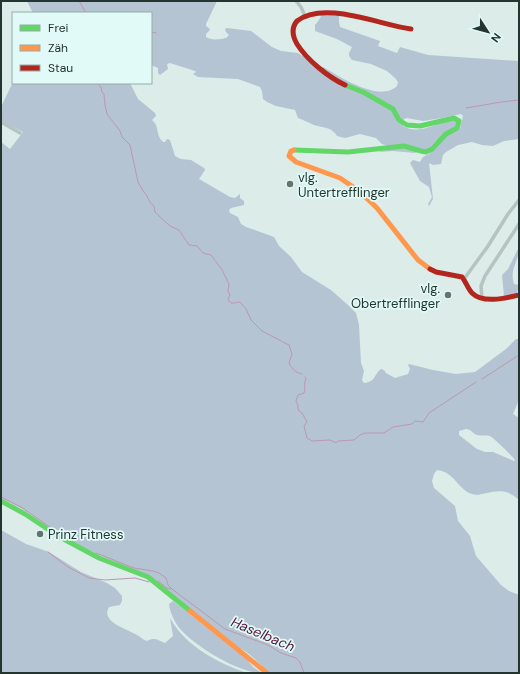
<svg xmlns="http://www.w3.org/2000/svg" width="520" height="674" font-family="'DM Sans',sans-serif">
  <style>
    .green { fill: #b4c4d3; fill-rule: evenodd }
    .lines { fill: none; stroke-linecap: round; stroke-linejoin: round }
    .stream { stroke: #bd97b0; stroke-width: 1 }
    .street { stroke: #b5c4c1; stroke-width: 3.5 }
    .fast { stroke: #63d668; stroke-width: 5 }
    .slow { stroke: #ff974d; stroke-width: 5 }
    .jam { stroke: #b3261e; stroke-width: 5 }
    .poi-dot { fill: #64746f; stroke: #e1faf7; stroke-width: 1.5 }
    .labels { text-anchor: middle; stroke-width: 3.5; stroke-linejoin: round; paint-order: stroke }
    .poi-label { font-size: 13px; fill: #24342e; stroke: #e1faf7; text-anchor: start }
    .water-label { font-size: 14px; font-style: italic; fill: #57183d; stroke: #e1faf7 }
  </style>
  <rect width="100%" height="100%" fill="#dbece9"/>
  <path class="green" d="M27,1H217L206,24V26L210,29L209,31L206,34V37C213,41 219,39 226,38L229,35L226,32L225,29L227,28L251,31L272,47L281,51L298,53L320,68L323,67C340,77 380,103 397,86L398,82L395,78L387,71L371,64L352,60L349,56V53L352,47L337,39L315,31V25L319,20L323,12L339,13V22L340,27L380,41L378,46L397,53L400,47L428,55L519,61V139L504,141L493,146L482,145L472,142L458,145L446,152L443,155L441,164L433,165L429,163L433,199L429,206L428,204L432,197L429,187L420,181L410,163L413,160L420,162L423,157L429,154L445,137L460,128L463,116L461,114L442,118L423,121L407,118L404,119L403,122V126C417,135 436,124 450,120L456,121C456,124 456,125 454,127C445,135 435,140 428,150H419L415,153L393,151L378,152L394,148L382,144L376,138L360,134L345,138L337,136C332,127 324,128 314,125C309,123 304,120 298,118L295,110L276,106L267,102L263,99L262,91L260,87L238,79L198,77L193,74L196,72L195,71L170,63L167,64L168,69L160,75L158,73V68L151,65V13H33Z
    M13,82L130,83L138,99L155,113L156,116L152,120C160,126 155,135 163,142H165L167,139L170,140L175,156L181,159L191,160L204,168L205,170L199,179L230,197L235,198L240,194V198L244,201V205L231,208L229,210L230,213L238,217L241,224L246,227L274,237L279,246L291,257L302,272L331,290L348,305L356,313L359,325L361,363L364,371L362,380L364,383C376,382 374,374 381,369L384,370L386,373L395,378L408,374L410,369L408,365L409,364L433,370L456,374L475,372L506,349L516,339H519V400L513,414L519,418V500C506,488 498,491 482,494C478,495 476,495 472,494C458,490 455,472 437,470L434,474L432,481L434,488L455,506L458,521L470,536L476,556L501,585L509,591L519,595V673H270C260,665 251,653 239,648L152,578L99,555L60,535L24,510L1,498V142L10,149L23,132L1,121V107ZM466,429C471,429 472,433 477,435C481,436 486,435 490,436C494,438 512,456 515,460L514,461L493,452H485L477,449L459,435V431Z
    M519,247C519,263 509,268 514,284L519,285V290L517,291V294L504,296L502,275L508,269Z
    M1,530L26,544L49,552L81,572L107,583L115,588L122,596V601L120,605L109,607C100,622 127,629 137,635C141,637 143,640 147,641C155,637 157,640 165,643L173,636L170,618C185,646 218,663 247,673H1Z
    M173,601L247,659L253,667L262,673C238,673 197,647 181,630C175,623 170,613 169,604Z"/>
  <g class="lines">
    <path class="stream" d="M79,1L86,13
      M151,32L156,33
      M97,83L101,87L102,92L104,94L105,105L107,114L120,131L122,137L130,145L138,182L142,189L143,191C148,195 148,202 154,206L155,212L158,215L170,226L179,230L189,245L197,246L203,253L211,255L223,271
      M466,108L501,102L519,100
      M223,272L229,284L228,291L230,295L228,299C231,306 235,302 240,302L246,309L251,320L262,331L289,345L292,354L289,363C292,369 296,373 302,374
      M305,377L306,379C303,384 306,388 304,393L298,395L296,401L298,405V410L302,413L307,422L304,426L307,438L312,441L330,440L336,443L338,441L354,440L360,435L365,433H384L393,427L412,424L415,421L423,422L429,413L476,382
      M482,379L519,355
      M1,497L21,507L63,536
      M48,552L68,567L89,578L105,580L135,578L149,582
      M96,553L134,568L153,571L159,573L166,578L168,585L172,589L225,629L268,645L281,653L296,658L300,662L304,673
      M158,581L167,588L171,589"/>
    <path class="street" d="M296,1L301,7L305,16
      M1,122L20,133
      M464,279L488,246L508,214L519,200
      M482,298L481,286L485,276L519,224"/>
    <path class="fast" d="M294,150L348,152L404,146L421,151L426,152L432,149L446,134L457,128L459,121L454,118L420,126L407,125L399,120L393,109L363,92L345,85
      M1,501L25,514L58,536L99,558L148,577L190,611"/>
    <path class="slow" d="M294,150L291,151L289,156L296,162L340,178L359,191L377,208L418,260L430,269
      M190,611L267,673"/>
    <path class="jam" d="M345,85C328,77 307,60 297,44C293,37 291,28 297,21C324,0 380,25 411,29
      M430,269L436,272L462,277C466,282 468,289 472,293C483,304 506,298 519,295"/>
  </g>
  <g class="poi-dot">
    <circle cx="290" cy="184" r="4"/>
    <circle cx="448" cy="295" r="4"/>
    <circle cx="40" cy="534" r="4"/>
  </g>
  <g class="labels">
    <g class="poi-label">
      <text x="298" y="182">vlg.<tspan x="298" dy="15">Untertrefflinger</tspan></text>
      <text x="440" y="293" text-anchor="end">vlg.<tspan x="440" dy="15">Obertrefflinger</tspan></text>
      <text x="48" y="539">Prinz Fitness</text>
    </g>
    <g class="water-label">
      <text transform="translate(263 634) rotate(23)" y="5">Haselbach</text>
    </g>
  </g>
  <rect width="520" height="674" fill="none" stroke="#24342e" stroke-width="4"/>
  <rect x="12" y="12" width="140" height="72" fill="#e1faf7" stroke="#95aba7"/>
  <rect x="20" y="25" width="20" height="6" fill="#63d668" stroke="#95aba7"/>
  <text x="48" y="32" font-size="12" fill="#24342e">Frei</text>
  <rect x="20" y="45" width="20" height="6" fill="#ff974d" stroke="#95aba7"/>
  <text x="48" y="52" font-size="12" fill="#24342e">Zäh</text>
  <rect x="20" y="65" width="20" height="6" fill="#b3261e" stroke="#95aba7"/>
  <text x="48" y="72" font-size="12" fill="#24342e">Stau</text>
  <g transform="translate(488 32) rotate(126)" stroke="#e1faf7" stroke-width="3" paint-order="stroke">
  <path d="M0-3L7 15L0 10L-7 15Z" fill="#24342e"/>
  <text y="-6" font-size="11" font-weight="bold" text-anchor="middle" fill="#24342e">N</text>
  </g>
</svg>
